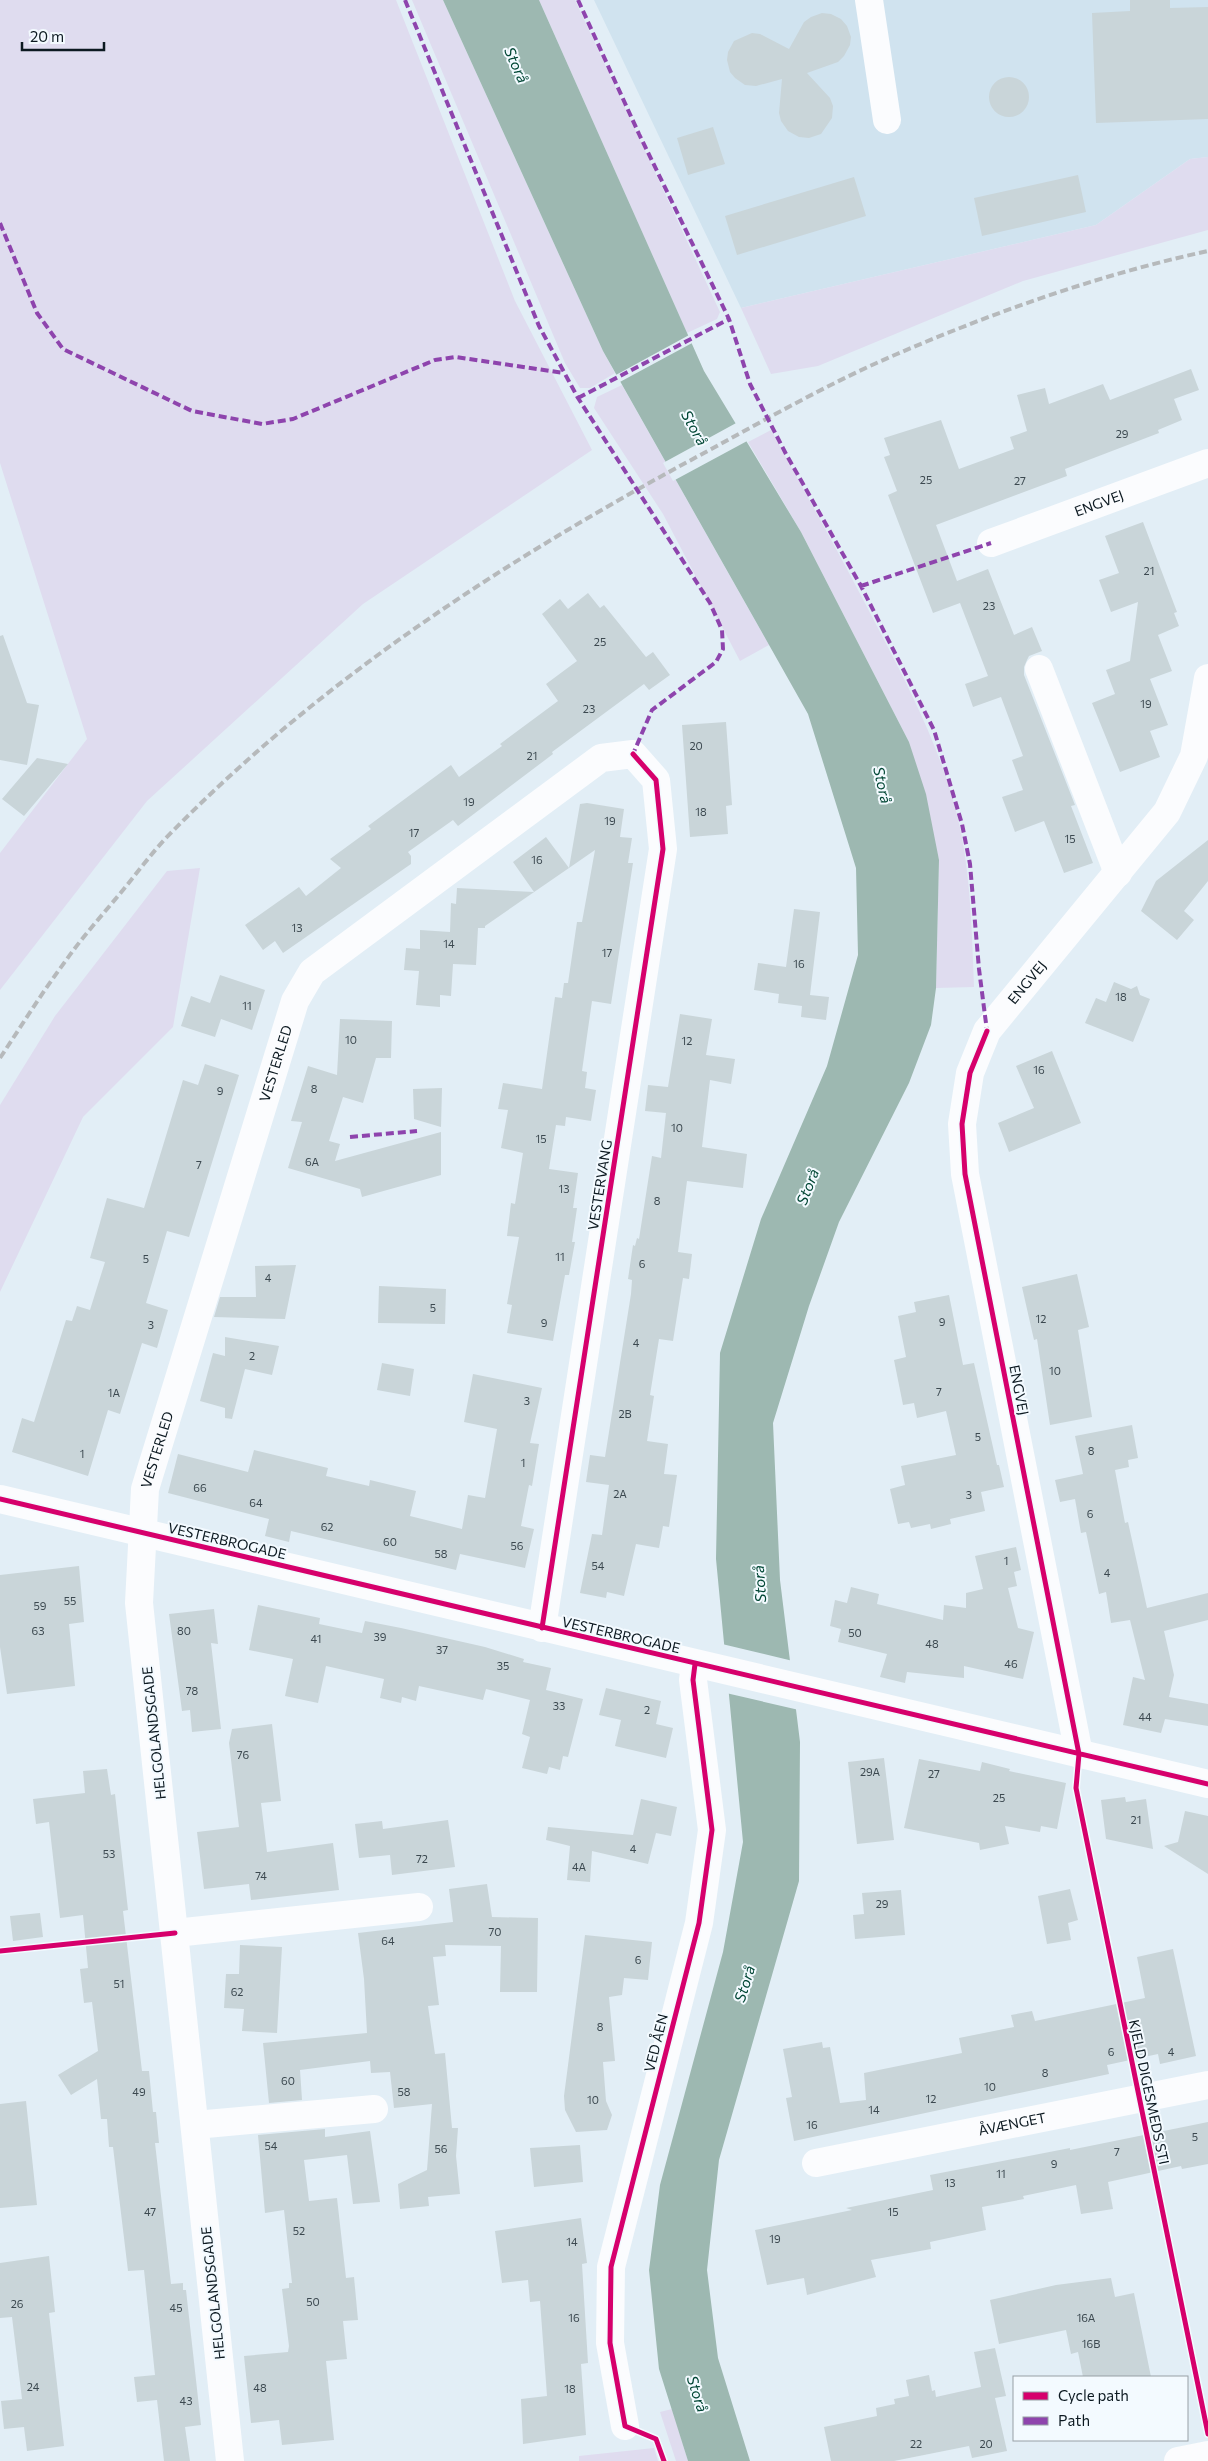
<svg xmlns="http://www.w3.org/2000/svg" width="1208" height="2461" font-family="Commissioner,sans-serif">
  <style>
    .built { fill: #d0e3ef }
    .green { fill: #dfdcef }
    .water { fill: #9db8b1 }
    .pier { fill: #e2eef6 }
    .building { fill: #c9d5d9 }
    .lines { fill: none; stroke-linecap: round; stroke-linejoin: round }
    .minor { stroke: #fbfcfe; stroke-width: 28 }
    .rail { stroke: #b6b9bb; stroke-width: 4; stroke-dasharray: 8 4; stroke-linecap: butt }
    .quiet { stroke: #8e44ad; stroke-width: 4; stroke-dasharray: 8 4; stroke-linecap: butt }
    .cycleway-casing { stroke: #f3faff; stroke-width: 8 }
    .cycleway { stroke: #d6006c; stroke-width: 5 }
    .labels { text-anchor: middle; stroke-width: 4; stroke-linejoin: round; paint-order: stroke }
    .number-label { font-size: 11px; fill: #3c4950 }
    .street-label { font-size: 14px; fill: #0c1921; stroke: #f3faff }
    .water-label { font-size: 15px; font-style: italic; fill: #004634; stroke: #f3faff }
  </style>
  <rect width="100%" height="100%" fill="#e2eef6"/>
  <path class="built" d="M594,0H1208V157L1190,159L1096,225L741,308Z"/>
  <path class="green" d="M0,0H396L515,301L592,450L363,604L147,801L0,990V853L87,739L0,463Z
    M412,0H443L603,351L615,373L590,388H580L565,363Z
    M539,0H575L720,312L717,319L687,333Z
    M1208,157V230L1023,281L818,366L771,374L741,308L1096,225L1190,159Z
    M622,385L769,645L740,661L663,514L594,408L597,397Z
    M771,430C807,496 844,562 879,630C913,695 946,760 961,832C971,884 972,935 974,987L936,988L939,860L909,742L801,532L748,442Z
    M200,868L173,1027L83,1117L0,1292V1105L55,1016L167,871Z
    M672,2409L688,2461H676L660,2412Z
    M654,2448L658,2461H579V2456Z"/>
  <path class="water" d="M443,0H539L704,371L801,532L909,742L926,794L939,860L936,988L931,1025L909,1083L839,1222L809,1306L773,1423L780,1580L800,1742L799,1881L719,2160L707,2270L718,2358L750,2461H688L659,2369L649,2270L660,2185L723,1952L743,1842L716,1559L720,1353L761,1219L827,1066L858,955L856,868L808,714L603,351Z"/>
  <path class="pier" d="M691,334L694,342L618,383L614,376Z
    M738,422L749,440L673,481L663,463Z
    M722,1644L793,1661L799,1710L726,1693Z"/>
  <path class="building" d="M1130,0H1170V8L1208,7V119L1096,123L1092,13L1130,11Z
    M822,13L831,14L841,19L847,26L851,37L850,45L844,56L838,62L807,73L830,98L833,106L832,118L821,134L809,138L799,137L788,131L781,121L779,113L782,79L756,86L745,85L735,78L730,72L727,60L728,52L734,41L752,33L760,34L789,49L804,22L811,17Z
    M989 97a20 20 0 1 1 40 0a20 20 0 1 1-40 0Z
    M713,127L725,164L688,175L677,138Z
    M1078,175L1086,212L982,236L974,198Z
    M854,177L866,216L737,255L725,216Z
    M1191,369L1199,390L1174,399L1182,420L1158,430L1159,433L1065,469L1067,476L936,525L957,581L988,569L1014,635L1032,627L1042,651L1029,656L1027,660L1024,667V675L1075,805L1071,806L1093,863L1064,873L1044,821L1015,832L1002,797L1023,790L1012,760L1023,756L1001,697L973,707L965,684L988,676L960,603L933,613L888,495L897,491L884,457L890,455L884,438L941,420L959,469L1014,449L1010,437L1027,431L1017,395L1045,388L1049,404L1103,384L1110,400Z
    M1143,522L1177,612L1174,613L1179,626L1158,635L1172,671L1150,679L1168,725L1150,731L1160,757L1120,772L1092,703L1115,694L1106,670L1130,661L1138,602L1111,612L1099,580L1119,573L1105,536Z
    M588,593L600,608L604,605L646,657L653,652L670,675L649,690L644,684L552,752L553,754L458,826L453,820L408,852L411,856V864L283,953L275,941L263,950L245,925L299,887L306,896L341,868L330,859L371,829L368,826L451,765L459,777L502,746L500,744L558,701L546,684L577,661L542,614L560,599L568,609Z
    M3,635L27,703L39,705L27,765L0,760V636Z
    M726,722L732,805L726,806L728,834L690,837L682,725Z
    M37,758L68,764L24,816L2,799Z
    M587,803L624,809L620,837L632,838L628,863H633L611,1004L592,1001L582,1071L587,1072L585,1088L596,1090L591,1121L566,1117L565,1126L556,1125L549,1169L578,1173L573,1208H577L572,1242H575L569,1275H565L553,1341L507,1333L512,1305L507,1304L519,1237L507,1236L511,1203L515,1204L523,1153L501,1148L508,1110L498,1109L503,1083L542,1089L555,997L562,998L564,983H568L577,922H582L595,850L569,868L580,804Z
    M546,837L569,868L485,926V928H478L476,965L453,964L451,996L440,995V1007L416,1005L419,971L404,970L406,948L420,949V930L450,932L451,903L456,904L457,888L534,892L513,862Z
    M1208,840V881L1184,911L1194,920L1177,940L1141,911L1156,881Z
    M794,909L820,912L810,995L829,997L826,1020L801,1017L802,1006L778,1003L779,994L754,990L758,963L786,967Z
    M220,975L265,990L252,1030L221,1019L215,1037L181,1026L191,996L210,1003Z
    M1114,982L1131,989L1137,986L1140,995L1150,999L1133,1042L1085,1023L1096,998L1106,1002Z
    M680,1014L712,1019L706,1055L735,1059L731,1084L710,1080L702,1147L747,1154L743,1188L687,1181L678,1252L692,1254L689,1279L683,1278L673,1341L659,1339L650,1395L654,1396L647,1441L668,1444L664,1474L677,1475L669,1527L663,1526L659,1548L636,1544L624,1596L607,1592L606,1598L580,1593L592,1534L602,1535L609,1485L586,1482L590,1455L605,1457L631,1294L632,1280L628,1279L633,1245L635,1246L637,1238L639,1239L652,1156L661,1158L666,1113L645,1111L648,1085L668,1087Z
    M340,1019L392,1021L391,1058H376L363,1103L343,1097L329,1141L340,1144L335,1161L441,1132V1175L362,1197L360,1189L288,1168L302,1122L291,1121L308,1066L337,1075Z
    M1052,1051L1081,1123L1009,1152L998,1123L1034,1108L1016,1066Z
    M205,1064L239,1075L189,1237L167,1231L146,1303L168,1310L157,1348L142,1343L120,1414L108,1410L88,1476L12,1452L22,1418L34,1422L66,1320L72,1321L77,1306L90,1310L105,1262L90,1258L107,1198L144,1208L183,1080L198,1085Z
    M442,1088L441,1127L414,1119L413,1089Z
    M296,1265L285,1319L214,1317L220,1297H256L255,1266Z
    M1077,1274L1089,1327L1078,1330L1092,1417L1050,1425L1037,1339L1034,1340L1022,1287Z
    M379,1286L446,1289L445,1324L378,1323Z
    M949,1295L963,1365L974,1363L997,1465H999L1004,1487L981,1492L985,1511L950,1519L951,1524L931,1529L930,1524L911,1528L909,1522L898,1524L890,1489L905,1485L901,1466L956,1455L946,1411L917,1418L914,1403L903,1405L894,1360L906,1357L898,1316L916,1312L914,1302Z
    M225,1337L279,1346L272,1375L245,1369L232,1419L225,1418V1408L200,1401L213,1353L225,1356Z
    M382,1363L414,1369L410,1396L377,1390Z
    M473,1374L542,1388L530,1443L539,1444L532,1486L529,1485L521,1526L534,1529L525,1568L460,1554L456,1570L291,1531L289,1542L265,1536L269,1519L168,1493L178,1454L248,1472L254,1450L328,1468L326,1476L369,1486L370,1480L416,1491L410,1516L462,1529L468,1495L485,1498L497,1429L464,1422Z
    M1132,1425L1138,1458L1128,1460L1129,1467L1115,1470L1125,1523L1128,1522L1147,1608L1208,1593V1620L1164,1631L1174,1675L1169,1697L1208,1704V1726L1165,1719L1161,1733L1123,1725L1133,1677L1145,1680L1130,1620L1111,1623L1106,1592L1099,1594L1086,1532L1081,1533L1075,1499L1060,1502L1055,1480L1083,1474L1075,1436Z
    M1016,1547L1021,1570L1014,1572L1017,1586L1008,1588L1018,1628L1034,1632L1023,1679L964,1666V1678L907,1672L905,1683L880,1677L887,1654L838,1642L841,1629L830,1626L835,1600L847,1603L851,1587L879,1594L877,1604L943,1620L944,1605L966,1608V1593L983,1589L975,1556Z
    M79,1566L84,1622L69,1624L75,1686L7,1694L0,1647V1575Z
    M258,1605L320,1618L319,1624L362,1633L365,1621L401,1628L485,1647L524,1659L523,1662L551,1668L546,1690L583,1699L568,1757L563,1756L560,1770L549,1767L547,1774L522,1768L530,1737L522,1734L530,1700L486,1689L483,1700L419,1686L416,1701L402,1697L401,1703L380,1698L384,1679L326,1666L318,1703L285,1696L293,1659L249,1650Z
    M214,1609L218,1644L211,1643L221,1729L192,1732L190,1710L182,1711L169,1614Z
    M606,1688L661,1701L656,1724L673,1728L666,1758L615,1746L621,1720L599,1715Z
    M272,1724L281,1801L261,1803L267,1852L333,1843L339,1890L251,1900L249,1884L204,1889L197,1832L239,1827L229,1743L232,1729Z
    M884,1758L894,1840L857,1844L848,1762Z
    M919,1759L980,1771L982,1762L1010,1769L1009,1771L1066,1783L1057,1829L1041,1826L1040,1832L1005,1826L1009,1844L980,1850L979,1843L904,1828Z
    M107,1769L111,1795L115,1794L128,1910L123,1911L142,2071H149L153,2112H156L159,2143H155L171,2284L183,2283V2290H186L201,2425L185,2427L190,2461H164L157,2400L137,2402L134,2377L155,2375L144,2270L128,2271L113,2147H109L107,2119H101L97,2079L71,2095L58,2075L98,2051L92,2002L84,2003L80,1969L88,1968L83,1915L60,1918L49,1822L36,1824L33,1799L85,1793L83,1771Z
    M1125,1797L1126,1802L1146,1799L1153,1849L1106,1839L1101,1800Z
    M641,1799L677,1807L671,1836L656,1833L648,1864L592,1851L590,1882L567,1880L570,1846L546,1840L548,1827L633,1835Z
    M1185,1811L1208,1816V1874L1164,1846L1178,1842Z
    M448,1820L455,1867L392,1875L390,1855L359,1858L355,1824L382,1821L383,1829Z
    M487,1884L492,1917L538,1918L537,1992H500L501,1946L445,1945L446,1956L433,1957L439,2005L428,2006L435,2054L445,2053L452,2128H458L456,2156L460,2194L428,2197L429,2206L400,2209L398,2184L427,2170L432,2104L394,2108L390,2072L371,2073L370,2061L300,2070L302,2100L269,2103L263,2043L367,2033L364,1979L358,1933L453,1922L449,1889Z
    M1070,1889L1078,1920L1068,1923L1071,1940L1047,1944L1038,1896Z
    M901,1890L905,1935L855,1939L853,1915L864,1914L862,1893Z
    M40,1913L43,1937L13,1941L10,1916Z
    M585,1935L652,1942L648,1980L624,1978L622,1995L609,1997L615,2061L603,2062L606,2101L612,2115L607,2130L576,2132L565,2110L564,2096Z
    M240,1945L282,1947L277,2033L242,2031L244,2009L224,2008L226,1974H239Z
    M1173,1949L1196,2056L1160,2064L1158,2054L1107,2065L1109,2074L794,2141L786,2098L792,2097L783,2049L822,2042L823,2048L830,2047L840,2103L866,2100L864,2073L962,2053L959,2038L1014,2027L1011,2015L1032,2011L1035,2021L1145,1998L1137,1957Z
    M26,2101L37,2205L0,2208V2104Z
    M1208,2122V2164L1182,2169L1181,2166L1108,2182L1113,2209L1081,2214L1076,2185L1023,2196L1024,2199L982,2207L986,2230L930,2242L931,2249L871,2260L876,2277L807,2295L804,2278L767,2285L755,2230L852,2210L846,2208L933,2190L930,2175L1070,2148V2150Z
    M325,2129V2137L370,2131L380,2202L353,2204L347,2155L304,2160L309,2201L337,2198L346,2278L354,2277L358,2320L343,2321L347,2359L326,2361L334,2440L282,2445L279,2420L251,2423L244,2356L288,2352L289,2346L282,2289L289,2288V2283H292L284,2210L265,2213L258,2135Z
    M580,2145L583,2182L534,2187L530,2148Z
    M581,2218L587,2263L582,2264L588,2363L581,2364L586,2435L523,2444L521,2399L547,2396L540,2301L530,2302L528,2280L502,2283L495,2231Z
    M49,2256L55,2312L49,2313L64,2446L27,2451L24,2427L4,2429L1,2401L22,2399L12,2317L0,2318V2263Z
    M1111,2278L1115,2297L1134,2293L1151,2377H1083L1078,2352L1071,2354L1066,2330L999,2344L990,2300L1056,2285Z
    M995,2348L1006,2396L995,2398L1007,2451L972,2458L969,2446L894,2461H831L824,2427L877,2416L876,2408L895,2404L894,2399L909,2396L906,2380L929,2375L932,2391L935,2390L936,2397L981,2387L974,2352Z"/>
  <g class="lines">
    <g class="minor">
      <path d="M869,0L887,120"/>
      <path id="s1" d="M991,543L1208,463"/>
      <path d="M1039,669L1118,873"/>
      <path d="M0,1499L1208,1784"/>
      <path id="s2" d="M1079,1754L965,1174L962,1124L970,1073L987,1031L1167,812L1194,756L1208,678"/>
      <path d="M175,1933L419,1907"/>
      <path d="M195,2125L374,2109"/>
      <path id="s3" d="M816,2163L1208,2085"/>
      <path d="M625,2426L610,2343L611,2267L699,1923L712,1830L693,1680L695,1664"/>
      <path id="s4" d="M230,2461L139,1603L145,1489L295,1001L312,972L601,758L633,754L656,780L663,849L542,1628"/>
      <path d="M1178,2461L1208,2455"/>
    </g>
    <path class="rail" d="M0,1058C22,1025 43,991 67,959C84,935 104,913 123,890C137,873 151,854 166,838C320,679 510,557 704,453C767,419 831,382 897,354C997,311 1102,274 1208,251"/>
    <path class="quiet" d="M405,0L539,326L578,398L710,603L722,630L723,649L716,662L652,710L633,754
      M578,0L639,134L729,319L750,384L786,454L861,586L934,730L962,824L970,864L979,969L987,1031
      M0,223L37,313L63,349L192,411L262,424L293,419L435,360L456,357L564,373
      M578,398L729,319
      M861,586L991,543
      M350,1137L417,1131"/>
    <g class="cycleway-casing">
      <path id="cycleway" d="M987,1031L970,1073L962,1124L965,1174L1079,1754L1076,1788L1208,2434
        M0,1499L1208,1784
        M542,1628L663,849L656,780L633,754
        M0,1951L175,1933
        M664,2461L656,2439L625,2426L610,2343L611,2267L699,1923L712,1830L693,1680L695,1664"/>
    </g>
    <use href="#cycleway" class="cycleway"/>
  </g>
  <g class="labels">
    <g class="number-label">
      <text x="1122" y="438">29</text>
      <text x="926" y="484">25</text>
      <text x="1020" y="485">27</text>
      <text x="1149" y="575">21</text>
      <text x="989" y="610">23</text>
      <text x="600" y="646">25</text>
      <text x="1146" y="708">19</text>
      <text x="589" y="713">23</text>
      <text x="696" y="750">20</text>
      <text x="532" y="760">21</text>
      <text x="469" y="806">19</text>
      <text x="701" y="816">18</text>
      <text x="610" y="825">19</text>
      <text x="414" y="837">17</text>
      <text x="1070" y="843">15</text>
      <text x="537" y="864">16</text>
      <text x="297" y="932">13</text>
      <text x="449" y="948">14</text>
      <text x="607" y="957">17</text>
      <text x="799" y="968">16</text>
      <text x="1121" y="1001">18</text>
      <text x="247" y="1010">11</text>
      <text x="351" y="1044">10</text>
      <text x="687" y="1045">12</text>
      <text x="1039" y="1074">16</text>
      <text x="314" y="1093">8</text>
      <text x="220" y="1095">9</text>
      <text x="677" y="1132">10</text>
      <text x="541" y="1143">15</text>
      <text x="312" y="1166">6A</text>
      <text x="199" y="1169">7</text>
      <text x="564" y="1193">13</text>
      <text x="657" y="1205">8</text>
      <text x="560" y="1261">11</text>
      <text x="146" y="1263">5</text>
      <text x="642" y="1268">6</text>
      <text x="268" y="1282">4</text>
      <text x="433" y="1312">5</text>
      <text x="1041" y="1323">12</text>
      <text x="942" y="1326">9</text>
      <text x="544" y="1327">9</text>
      <text x="151" y="1329">3</text>
      <text x="636" y="1347">4</text>
      <text x="252" y="1360">2</text>
      <text x="1055" y="1375">10</text>
      <text x="939" y="1396">7</text>
      <text x="114" y="1397">1A</text>
      <text x="527" y="1405">3</text>
      <text x="625" y="1418">2B</text>
      <text x="978" y="1441">5</text>
      <text x="1091" y="1455">8</text>
      <text x="82" y="1458">1</text>
      <text x="523" y="1467">1</text>
      <text x="200" y="1492">66</text>
      <text x="620" y="1498">2A</text>
      <text x="969" y="1499">3</text>
      <text x="256" y="1507">64</text>
      <text x="1090" y="1518">6</text>
      <text x="327" y="1531">62</text>
      <text x="390" y="1546">60</text>
      <text x="517" y="1550">56</text>
      <text x="441" y="1558">58</text>
      <text x="1006" y="1565">1</text>
      <text x="598" y="1570">54</text>
      <text x="1107" y="1577">4</text>
      <text x="70" y="1605">55</text>
      <text x="40" y="1610">59</text>
      <text x="38" y="1635">63</text>
      <text x="184" y="1635">80</text>
      <text x="855" y="1637">50</text>
      <text x="380" y="1641">39</text>
      <text x="316" y="1643">41</text>
      <text x="932" y="1648">48</text>
      <text x="442" y="1654">37</text>
      <text x="1011" y="1668">46</text>
      <text x="503" y="1670">35</text>
      <text x="192" y="1695">78</text>
      <text x="559" y="1710">33</text>
      <text x="647" y="1714">2</text>
      <text x="1145" y="1721">44</text>
      <text x="243" y="1759">76</text>
      <text x="870" y="1776">29A</text>
      <text x="934" y="1778">27</text>
      <text x="999" y="1802">25</text>
      <text x="1136" y="1824">21</text>
      <text x="633" y="1853">4</text>
      <text x="109" y="1858">53</text>
      <text x="422" y="1863">72</text>
      <text x="579" y="1871">4A</text>
      <text x="261" y="1880">74</text>
      <text x="882" y="1908">29</text>
      <text x="495" y="1936">70</text>
      <text x="388" y="1945">64</text>
      <text x="638" y="1964">6</text>
      <text x="119" y="1988">51</text>
      <text x="237" y="1996">62</text>
      <text x="600" y="2031">8</text>
      <text x="1111" y="2056">6</text>
      <text x="1171" y="2056">4</text>
      <text x="1045" y="2077">8</text>
      <text x="288" y="2085">60</text>
      <text x="990" y="2091">10</text>
      <text x="139" y="2096">49</text>
      <text x="404" y="2096">58</text>
      <text x="931" y="2103">12</text>
      <text x="593" y="2104">10</text>
      <text x="874" y="2114">14</text>
      <text x="812" y="2129">16</text>
      <text x="1195" y="2141">5</text>
      <text x="271" y="2150">54</text>
      <text x="441" y="2153">56</text>
      <text x="1117" y="2156">7</text>
      <text x="1054" y="2168">9</text>
      <text x="1001" y="2178">11</text>
      <text x="950" y="2187">13</text>
      <text x="150" y="2216">47</text>
      <text x="893" y="2216">15</text>
      <text x="299" y="2235">52</text>
      <text x="775" y="2243">19</text>
      <text x="572" y="2246">14</text>
      <text x="313" y="2306">50</text>
      <text x="17" y="2308">26</text>
      <text x="176" y="2312">45</text>
      <text x="574" y="2322">16</text>
      <text x="1086" y="2322">16A</text>
      <text x="1091" y="2348">16B</text>
      <text x="33" y="2391">24</text>
      <text x="260" y="2392">48</text>
      <text x="570" y="2393">18</text>
      <text x="186" y="2405">43</text>
      <text x="916" y="2448">22</text>
      <text x="986" y="2448">20</text>
    </g>
    <g class="street-label">
      <text dy="5" stroke="none"><textPath href="#s1" startOffset="115">ENGVEJ</textPath></text>
      <text dy="5" stroke="none"><textPath href="#s2" startOffset="801">ENGVEJ</textPath></text>
      <text dy="5" stroke="none"><textPath href="#s4" startOffset="1422">VESTERLED</textPath></text>
      <text transform="translate(600 1185) rotate(-81)" y="5">VESTERVANG</text>
      <text transform="translate(1019 1390) rotate(79)" y="5">ENGVEJ</text>
      <text dy="5" stroke="none"><textPath href="#s4" startOffset="1018">VESTERLED</textPath></text>
      <text transform="translate(227 1541) rotate(13)" y="5">VESTERBROGADE</text>
      <text transform="translate(621 1635) rotate(13)" y="5">VESTERBROGADE</text>
      <text transform="translate(154 1733) rotate(-96)" y="5">HELGOLANDSGADE</text>
      <text transform="translate(656 2043) rotate(-76)" y="5">VED ÅEN</text>
      <text transform="translate(1149 2092) rotate(78)" y="5">KJELD DIGESMEDS STI</text>
      <text dy="5" stroke="none"><textPath href="#s3" startOffset="200">ÅVÆNGET</textPath></text>
      <text transform="translate(213 2293) rotate(-96)" y="5">HELGOLANDSGADE</text>
    </g>
    <g class="water-label">
      <text transform="translate(516 65) rotate(66)" y="5">Storå</text>
      <text transform="translate(694 428) rotate(61)" y="5">Storå</text>
      <text transform="translate(882 785) rotate(77)" y="5">Storå</text>
      <text transform="translate(808 1187) rotate(-69)" y="5">Storå</text>
      <text transform="translate(760 1584) rotate(-94)" y="5">Storå</text>
      <text transform="translate(745 1984) rotate(-73)" y="5">Storå</text>
      <text transform="translate(697 2394) rotate(72)" y="5">Storå</text>
    </g>
  </g>
  <rect x="1013" y="2376" width="175" height="65" fill="#f3faff" stroke="#97a0a6"/>
  <rect x="1023" y="2392" width="25" height="8" fill="#d6006c" stroke="#97a0a6"/>
  <text x="1058" y="2401" font-size="15" fill="#0c1921">Cycle path</text>
  <rect x="1023" y="2417" width="25" height="8" fill="#8e44ad" stroke="#97a0a6"/>
  <text x="1058" y="2426" font-size="15" fill="#0c1921">Path</text>
  <path d="M22 42v8h82v-8" fill="none" stroke="#0c1921" stroke-width="2.5"/>
  <text x="30" y="42" font-size="15" fill="#0c1921" stroke="#f3faff" stroke-width="4" paint-order="stroke">20 m</text>
</svg>
